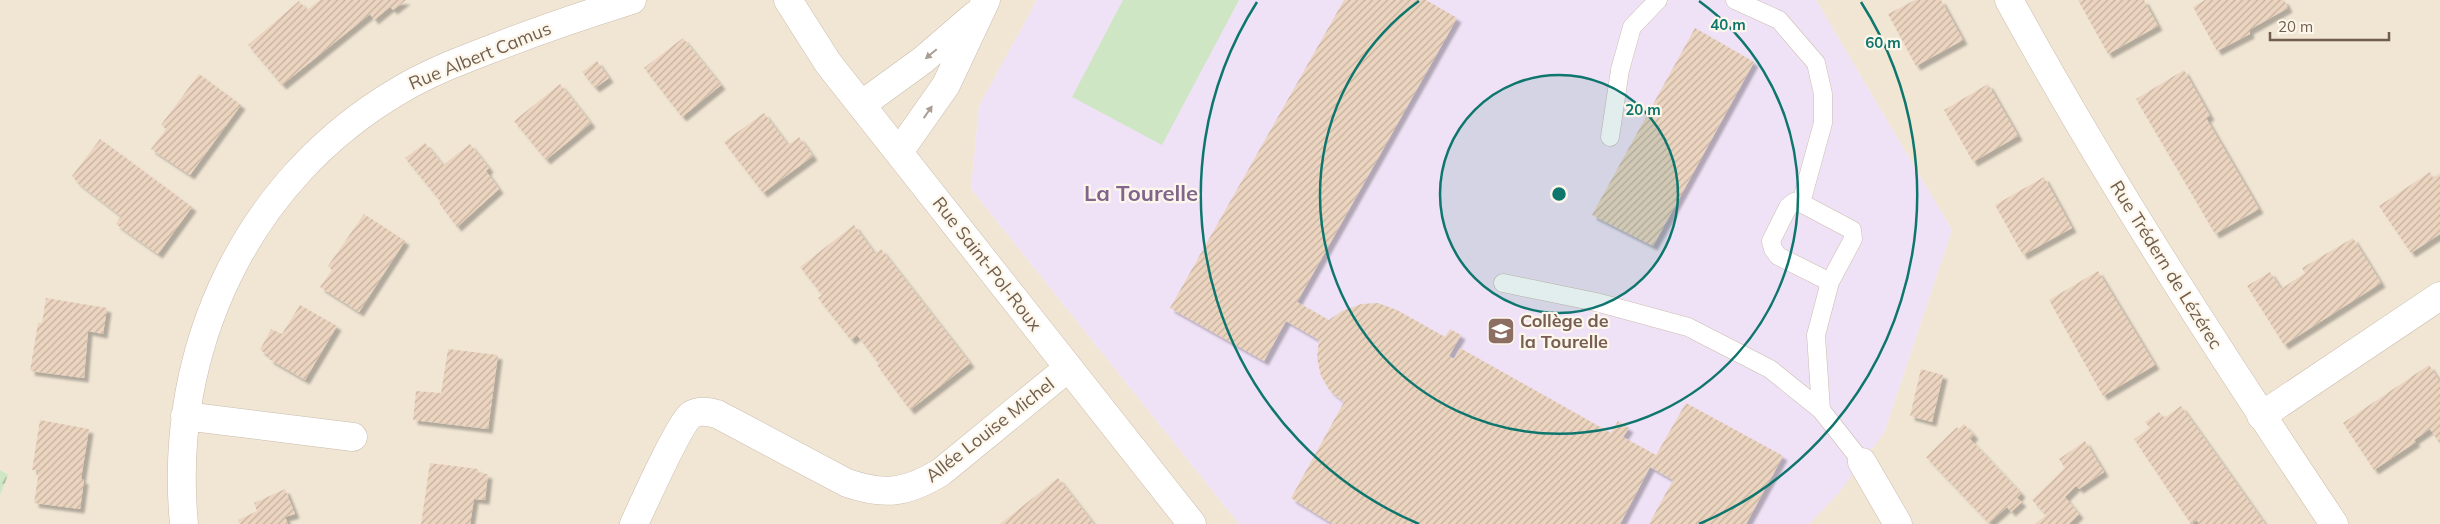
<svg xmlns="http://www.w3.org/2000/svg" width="2440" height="524" font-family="Mulish,sans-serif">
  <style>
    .residential { fill: #f1e6d4 }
    .education { fill: #f0e2f6 }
    .forest { fill: url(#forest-firs) }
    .pitch { fill: #cfe6c5 }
    .building { fill: url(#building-hatch); filter: url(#shadow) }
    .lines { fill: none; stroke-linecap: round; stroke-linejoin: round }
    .lane-casing { stroke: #cabcad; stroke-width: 19 }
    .street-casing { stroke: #cabcad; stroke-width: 29 }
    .lane { stroke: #fff; stroke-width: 18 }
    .street { stroke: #fff; stroke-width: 28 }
    .oneway { fill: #a99e94 }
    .ring { fill: none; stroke: #0f766e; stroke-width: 2.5 }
    .labels { text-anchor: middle; stroke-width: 4.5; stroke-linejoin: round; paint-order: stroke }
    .street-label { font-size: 18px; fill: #705d4d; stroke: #fdf7eb }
    .education-label { font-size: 18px; font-weight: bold; fill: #785e54; stroke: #fdf7eb; text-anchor: start }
    .district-label { font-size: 22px; font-weight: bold; fill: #82658c; stroke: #fdf7eb }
    .centre { fill: #0f766e; stroke: #fdf7eb; stroke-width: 2.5 }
    .ring-label { font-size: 15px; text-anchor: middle; font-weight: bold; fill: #0f766e; stroke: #fdf7eb; stroke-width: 4.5; stroke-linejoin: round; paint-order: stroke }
  </style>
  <defs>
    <pattern id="forest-firs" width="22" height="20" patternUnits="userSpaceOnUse" patternTransform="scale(1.25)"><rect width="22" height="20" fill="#cfe6c5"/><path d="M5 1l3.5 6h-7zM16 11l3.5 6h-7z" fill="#acbea2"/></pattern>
    <pattern id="building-hatch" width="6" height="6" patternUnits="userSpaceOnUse" patternTransform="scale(1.25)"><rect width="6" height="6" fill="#ecd5c0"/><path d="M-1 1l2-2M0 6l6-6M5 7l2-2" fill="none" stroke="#c4b09e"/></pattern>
    <filter id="shadow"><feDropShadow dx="4.5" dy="4.5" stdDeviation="1" flood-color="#0004"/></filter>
  </defs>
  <rect width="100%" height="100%" fill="#faf4e5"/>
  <path class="residential" d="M0,0H1037L979,106L971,189L1239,524H0Z
    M1816,0H2440V524H1809L1838,493L1884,433L1952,230Z"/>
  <path class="education" d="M1037,0H1816L1952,230L1884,433L1838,494L1809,524H1239L971,189L979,106Z"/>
  <path class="forest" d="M0,470L8,475L0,495Z"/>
  <path class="pitch" d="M1123,0H1239L1162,145L1072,97Z"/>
  <path class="building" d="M320,0H406L393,10L390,7L374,20L370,14L282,85L248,45L299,1L307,10Z
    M1344,0H1426L1457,18L1297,302L1329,320L1342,311L1361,304L1378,303L1397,310L1445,337L1450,329L1461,335L1449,356L1454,359L1460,348L1611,433L1618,421L1629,428L1623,437L1656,455L1686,403L1783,456L1746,524H1649L1673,480L1650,467L1620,524H1333L1291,498L1344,402L1330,391L1321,376L1317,358L1319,340L1286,321L1264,361L1170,308Z
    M1915,0H1941L1963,40L1916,66L1888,14Z
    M2078,0H2144L2158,26L2108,54Z
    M2205,0H2284L2288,8L2249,30L2250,34L2217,51L2193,7Z
    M1695,28L1754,62L1653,246L1592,215Z
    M683,38L721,85L682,117L644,68Z
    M597,61L609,78L595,88L582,72Z
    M2184,70L2210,116L2206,118L2259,209L2215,234L2136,99Z
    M199,74L241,105L190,175L151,149L166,129L161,125Z
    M560,84L591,123L546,160L514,121Z
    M1988,84L2018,136L1973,162L1944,110Z
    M764,113L788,145L799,137L813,156L763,193L724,142Z
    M100,139L192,207L158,254L116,224L121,216L78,183L72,176Z
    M425,143L443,165L470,144L489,168L486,171L499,189L457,227L439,203L441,202L405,158Z
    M2430,172L2433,178L2440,173V234L2411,253L2379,206Z
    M2044,177L2072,228L2023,255L1995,205Z
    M364,214L405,241L359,312L320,287L332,270L328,266Z
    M854,225L875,254L881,249L970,363L910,410L877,365L879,364L857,335L851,340L818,298L822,295L800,267Z
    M2353,238L2381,283L2284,345L2247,286L2270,272L2281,289L2305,273L2302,268Z
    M2098,271L2155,365L2103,396L2049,300Z
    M46,298L107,308L103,334L88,331L84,378L30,371L38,323H42Z
    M300,305L337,326L305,380L269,359L270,356L260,350L271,329L282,334Z
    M448,349L498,355L488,429L413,420L416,391L441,393Z
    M2429,365L2440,382V444L2430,429L2414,440L2416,442L2374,470L2343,423Z
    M1921,369L1943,375L1932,422L1910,416Z
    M2181,406L2214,452L2265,524H2199L2197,520L2191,524L2134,439L2150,428L2145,422L2159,412L2164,418Z
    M40,420L89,429L81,479L84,480L80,509L34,503L39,470H32Z
    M1964,424L1974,435L1970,439L2021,493L2017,498L2022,502L2011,512L2007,507L1989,523L1926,457L1957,427L1958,429Z
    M2085,441L2104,472L2079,489L2076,486L2065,497L2079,514L2069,524H2035L2046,515L2032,500L2065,468L2059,459Z
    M430,463L478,469V473L488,474L485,500L474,499L470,524H421Z
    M1058,478L1094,524H1000Z
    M285,489L295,514L285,517L288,524H240L238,520L257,511L254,503Z"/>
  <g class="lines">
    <g class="lane-casing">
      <path id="lane" d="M1735,0L1779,20L1816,63L1823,94V123L1801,203
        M1610,137L1620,70L1632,27L1658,0
        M1503,283L1596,302L1688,327L1770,369L1821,410L1862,462
        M1821,410L1816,335L1830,282L1853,239L1852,230L1801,203L1794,202L1788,207L1771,241L1773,249L1778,256L1830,282"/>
    </g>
    <g class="street-casing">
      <path id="street" d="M788,0L828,63L1192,524
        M2009,0C2108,181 2220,353 2334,524
        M861,105L923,60L974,16
        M899,152L946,85L986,0
        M185,416L353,437
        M2261,416L2440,296
        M1862,462L1898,524
        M184,524C167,349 247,179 400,90C428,73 460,61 491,49C537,31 584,15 632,0
        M634,524C643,505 679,424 691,415C700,410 708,412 717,414L847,483C885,496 907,493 941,472L1068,368"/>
    </g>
    <use href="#lane" class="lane"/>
    <use href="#street" class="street"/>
  </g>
  <defs><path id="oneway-solid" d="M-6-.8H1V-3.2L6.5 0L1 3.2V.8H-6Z" transform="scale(1.25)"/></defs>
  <g class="oneway">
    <use href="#oneway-solid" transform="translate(931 54) rotate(140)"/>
    <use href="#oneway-solid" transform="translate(928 112) rotate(-55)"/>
  </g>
  <circle cx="1559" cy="194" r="119" fill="#0f766e" fill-opacity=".12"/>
  <g class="ring">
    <circle cx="1559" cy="194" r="119"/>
    <path d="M1699 1A239 239 0 1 1 1419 1"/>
    <path d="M1419 524A358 358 0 0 1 1257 2M1861 2A358 358 0 0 1 1699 524"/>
  </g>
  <defs>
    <g id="school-square" transform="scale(1.4375)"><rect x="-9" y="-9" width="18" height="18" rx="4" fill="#8d6e63" stroke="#fdf7eb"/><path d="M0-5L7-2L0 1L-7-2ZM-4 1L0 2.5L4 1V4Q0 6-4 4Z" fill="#fff"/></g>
  </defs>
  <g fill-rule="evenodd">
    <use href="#school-square" x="1501" y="331"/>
  </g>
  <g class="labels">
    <g class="street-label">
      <text transform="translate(480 56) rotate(-22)" y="6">Rue Albert Camus</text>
      <text transform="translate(987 264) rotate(52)" y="6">Rue Saint-Pol-Roux</text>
      <text transform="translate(2166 265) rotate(58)" y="6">Rue Trédern de Lézérec</text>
      <text transform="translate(990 430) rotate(-38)" y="6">Allée Louise Michel</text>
    </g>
    <g class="education-label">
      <text x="1520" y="327">Collège de<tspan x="1520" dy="21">la Tourelle</tspan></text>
    </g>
    <g class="district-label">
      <text x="1141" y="201">La Tourelle</text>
    </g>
  </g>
  <circle cx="1559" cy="194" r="8" class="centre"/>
  <g class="ring-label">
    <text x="1728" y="30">40 m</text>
    <text x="1883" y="48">60 m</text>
    <text x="1643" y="115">20 m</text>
  </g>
  <path d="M2270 32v8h119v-8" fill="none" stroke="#705d4d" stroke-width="2.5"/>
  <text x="2278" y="32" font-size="15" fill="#705d4d" stroke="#fdf7eb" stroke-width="4" paint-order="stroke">20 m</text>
</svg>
